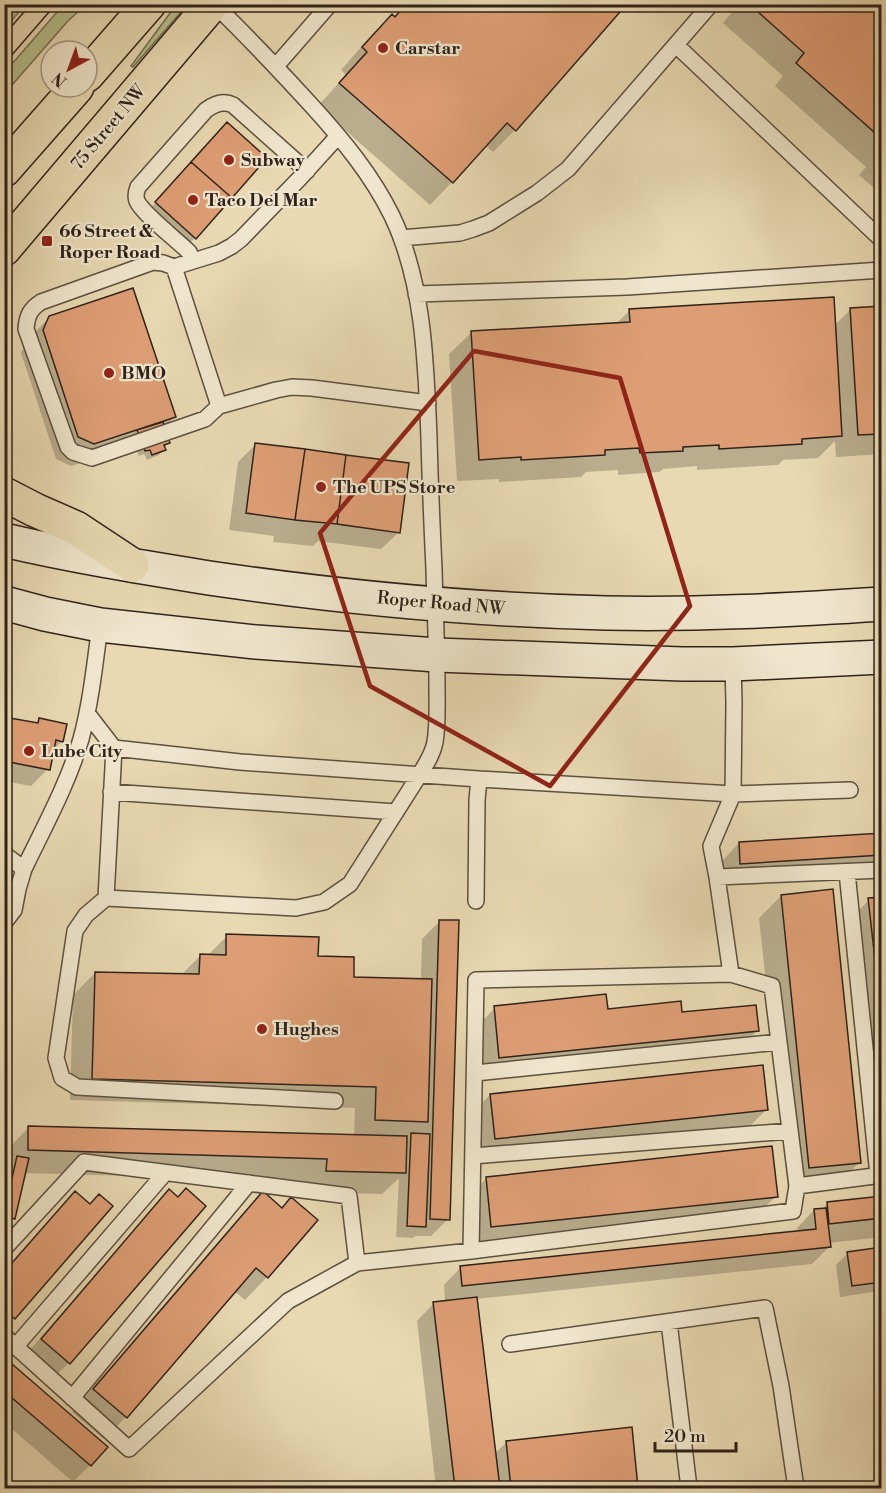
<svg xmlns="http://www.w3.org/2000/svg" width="886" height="1493" font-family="'Libre Bodoni',serif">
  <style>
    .green { fill: #b7bf8c; stroke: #737053; stroke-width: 1.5 }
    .shadow { fill: #0003 }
    .building { fill: #de9e75; stroke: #2f221a; stroke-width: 1.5 }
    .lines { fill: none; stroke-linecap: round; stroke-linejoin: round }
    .service-casing { stroke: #5d5040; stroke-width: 18 }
    .secondary-casing { stroke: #2f221a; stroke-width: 36 }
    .primary-casing { stroke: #2f221a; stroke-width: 36 }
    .service { stroke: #f0e6cd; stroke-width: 15 }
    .secondary { stroke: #f0e6cd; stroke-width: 33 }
    .primary { stroke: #e8d9b2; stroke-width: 33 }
    .tram { stroke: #2f221a; stroke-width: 1.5 }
    .marked { fill: none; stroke: #8f2418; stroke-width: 4.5; stroke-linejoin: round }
    .poi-dot { fill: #8f2418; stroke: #f0e6cd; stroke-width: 2 }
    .labels { text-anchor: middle; stroke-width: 4.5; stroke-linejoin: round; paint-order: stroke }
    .poi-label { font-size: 18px; font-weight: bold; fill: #2f221a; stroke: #f0e6cd; text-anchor: start }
    .street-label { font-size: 18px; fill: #2f221a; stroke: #f0e6cd }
  </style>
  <rect width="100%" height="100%" fill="#e8d9b2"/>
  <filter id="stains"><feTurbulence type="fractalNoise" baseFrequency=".00333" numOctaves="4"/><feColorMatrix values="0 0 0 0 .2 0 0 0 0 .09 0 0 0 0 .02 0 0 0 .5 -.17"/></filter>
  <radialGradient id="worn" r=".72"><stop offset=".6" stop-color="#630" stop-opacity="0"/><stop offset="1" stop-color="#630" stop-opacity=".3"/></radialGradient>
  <path class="green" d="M5,4L25,5L5,28L4,5Z
    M64,4L85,5L67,22L5,93V72Z
    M176,5H187L133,67L131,66Z"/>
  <path class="shadow" d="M400,4H625L515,130L493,152L485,145L452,182L430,205L318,106L346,75L341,70L369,38L392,16L393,17L397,13L395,11Z
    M739,4H882V195L859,175L866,167L775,86L783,76L723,23Z
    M215,136L195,238L183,249L145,215Z
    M882,308V454L836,457L835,441L818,458L783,460L778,465L697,470V466L663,469L659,472L618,475V470L586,472L581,477L499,482V479L457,481L449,354L472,332L616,324L629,311L834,326L851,309Z
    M50,317L175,417L163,428L168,443L159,455L147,460L144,454L139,456L135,445L71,466L56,459L21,353L27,340Z
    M255,445L399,532L381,549L318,541L313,546L273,542L274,536L229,530L238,462Z
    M4,718L35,724L39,720L62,741L52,751L48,769L31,786L4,781Z
    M882,834V870L723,881L722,861L739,843Z
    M781,896L860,1162L837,1184L788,1189L759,918Z
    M882,898V1180L847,922L869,900Z
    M440,921L448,1219L431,1236H415L413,1238L396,1237L399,1178L382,1194L305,1192V1181L24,1173L14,1218L9,1224L4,1223V1198L10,1172H6L7,1150L29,1127L354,1136L355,1108L70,1100L73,995L95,973L181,975L200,956H207L227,936L317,958L352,978L421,980L422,939Z
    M495,1008L607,1010L681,1014L758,1030L735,1052L478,1079L473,1030Z
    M490,1095L766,1110L744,1132L473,1161L468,1117Z
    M487,1178L776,1196L754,1218L469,1249L464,1200Z
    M169,1192L177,1199L204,1206L69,1363L51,1380L24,1357L152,1209Z
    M75,1193L14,1318L4,1327V1271L58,1210Z
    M263,1193L281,1209L316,1220L267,1277L245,1300L234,1291L126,1417L104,1439L72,1412L241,1215Z
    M882,1197V1237L829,1243V1247L812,1264L476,1299L494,1454L507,1442L630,1429L637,1488H436L417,1321L434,1303L445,1302L444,1285L461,1267L798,1232L797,1228L814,1210H821L828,1203Z
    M848,1253L882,1258V1283L873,1292L840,1297L836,1265Z
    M4,1359L90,1465L73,1482L4,1422Z"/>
  <path class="building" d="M406,4H627L516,131L507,123L453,183L339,83L367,52L362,47L392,14L395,17Z
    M749,4H882V139L796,63L804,53Z
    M227,122L267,158L232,198L191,162Z
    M191,162L232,198L196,239L155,202Z
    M133,288L176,417L94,444L78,437L43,330L49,316Z
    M834,297L842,436L802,439V444L719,449V445L683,447V451L640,453L639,448L605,450V455L521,460V457L479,460L471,331L630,322L629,309Z
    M882,306V434L858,435L850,308Z
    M163,422L170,443L164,445L166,450L152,455L150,450L145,451L137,430Z
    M255,443L305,449L295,520L246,513Z
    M305,449L346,455L337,524L295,520Z
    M346,455L409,463L400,533L337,524Z
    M4,717L38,723L39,718L67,724L63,742L56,740L50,770L4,761Z
    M882,833V855L740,864L739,842Z
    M833,889L861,1163L809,1168L781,895Z
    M882,897V1021L868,898Z
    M439,920H459L450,1220L430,1219Z
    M226,934L319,937L318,956L354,957V977L432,979L428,1122L375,1120L376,1087L92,1079L95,972L199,974L200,954L226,955Z
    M606,994L608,1009L681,1001L682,1012L756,1005L759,1031L499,1058L494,1006Z
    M763,1065L768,1110L495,1139L490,1094Z
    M28,1126L407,1136L406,1173L326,1171L327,1159L28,1150Z
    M411,1133L430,1134L426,1227L407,1226Z
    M772,1146L778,1197L491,1227L486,1177Z
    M17,1156L29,1158L15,1219L4,1216V1213Z
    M186,1188L206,1206L70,1364L41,1339L169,1189L178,1197Z
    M75,1191L90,1204L99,1194L113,1206L15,1319L4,1310V1272Z
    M263,1191L282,1208L291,1197L318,1220L268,1278L256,1268L127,1418L93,1389Z
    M882,1196V1218L829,1224L827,1202Z
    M826,1208L831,1247L462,1286L460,1266L816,1229L814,1209Z
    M882,1247V1282L852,1286L847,1252Z
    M477,1297L500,1488H455L433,1302Z
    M4,1357L108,1447L91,1466L4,1391Z
    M632,1427L638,1488H511L506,1441Z"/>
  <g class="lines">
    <g class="service-casing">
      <path id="service" d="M676,45L882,240
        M276,66L330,4
        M401,238L460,233L473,229L489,223L537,193L568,169L711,4
        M193,261L189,252C178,241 142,213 137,201C135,196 136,192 138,187L206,110C214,104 223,100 233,105L307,171
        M174,267L219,406L276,390L292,387L312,388L428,403
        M416,294L627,287L882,270
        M219,406L205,419L92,458L73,452L68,447L26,329C27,316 30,309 41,302L153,262L163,263L174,267L219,253L232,246L241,239L300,178L338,136
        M87,713L114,748L240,762L479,779
        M114,748L106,898L296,908L324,902L350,884L420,774C426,764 433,754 435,742C438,724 437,705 437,687C437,648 435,609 434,569C432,526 430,482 429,438C426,364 424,283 392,216C372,175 342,139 312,106C280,71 248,37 214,4
        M850,790L733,794L711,846L717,877L731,974L476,980L471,1251L793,1211L797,1186L882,1175
        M111,792L396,812
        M4,854L24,869C44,827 68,784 81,739C91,702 95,663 100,625
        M847,872L878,1175
        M717,877L882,870
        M106,898L86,915L75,931L56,1058L62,1078L77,1087L335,1101
        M476,901L477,800L479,779L733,794L734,703L733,664
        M4,923L14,910L18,889L24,869
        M731,974L772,986L797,1186
        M475,1073L779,1042
        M473,1156L790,1131
        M4,1249L84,1162L349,1196L357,1263
        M669,1322L689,1488
        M4,1336L129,1449L288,1301L357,1263L471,1251
        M510,1344L765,1308L781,1386L796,1488
        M16,1346L165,1173
        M72,1398L249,1183"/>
    </g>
    <g class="secondary-casing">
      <path id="secondary" d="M4,540C72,556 141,567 209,578C340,597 473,610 606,613C698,615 790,610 882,604
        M4,603L45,614L100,625L256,642L437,655L682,664H733L882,657"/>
    </g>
    <g class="primary-casing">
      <path id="primary" d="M87,75L149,4
        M4,170L77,87
        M4,249L212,4
        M4,494L35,510L76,528L132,565"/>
    </g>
    <use href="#service" class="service"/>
    <use href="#secondary" class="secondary"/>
    <use href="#primary" class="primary"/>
    <path class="tram" d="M4,35L31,4
      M4,64L56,4"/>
  </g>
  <path class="marked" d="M474,351L620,378L690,606L550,786L370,686L320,533Z"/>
  <g class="poi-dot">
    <circle cx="383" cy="48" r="6"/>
    <circle cx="229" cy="160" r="6"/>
    <circle cx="193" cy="200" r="6"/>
    <rect x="41" y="235" width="12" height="12" rx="3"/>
    <circle cx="109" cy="373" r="6"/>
    <circle cx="321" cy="487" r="6"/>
    <circle cx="29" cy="751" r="6"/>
    <circle cx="262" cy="1029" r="6"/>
  </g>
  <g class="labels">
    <g class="poi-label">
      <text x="395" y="54">Carstar</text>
      <text x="241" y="166">Subway</text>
      <text x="205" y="206">Taco Del Mar</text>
      <text x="59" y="237">66 Street &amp;<tspan x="59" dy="21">Roper Road</tspan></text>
      <text x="121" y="379">BMO</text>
      <text x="333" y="493">The UPS Store</text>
      <text x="41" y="757">Lube City</text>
      <text x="274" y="1035">Hughes</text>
    </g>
    <g class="street-label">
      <text transform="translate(108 127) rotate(-50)" y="6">75 Street NW</text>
      <text transform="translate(441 603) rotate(5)" y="6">Roper Road NW</text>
    </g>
  </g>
  <rect width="886" height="1493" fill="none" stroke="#e8d9b2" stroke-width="24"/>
  <rect x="6" y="6" width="874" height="1481" fill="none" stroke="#2f221a" stroke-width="3"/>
  <rect x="12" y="12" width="862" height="1469" fill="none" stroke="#2f221a" stroke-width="1.5"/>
  <g transform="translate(69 69) rotate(221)"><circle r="28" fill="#f0e6cd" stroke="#a39885" stroke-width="1.5"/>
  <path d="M0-4.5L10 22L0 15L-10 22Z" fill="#8f2418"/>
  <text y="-9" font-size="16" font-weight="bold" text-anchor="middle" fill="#2f221a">N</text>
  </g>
  <path d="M655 1442v9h81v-9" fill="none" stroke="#2f221a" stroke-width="3"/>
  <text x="664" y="1442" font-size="18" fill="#2f221a" stroke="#f0e6cd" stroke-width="4.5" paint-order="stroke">20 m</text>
  <rect width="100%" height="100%" filter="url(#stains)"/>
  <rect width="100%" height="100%" fill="url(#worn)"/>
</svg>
